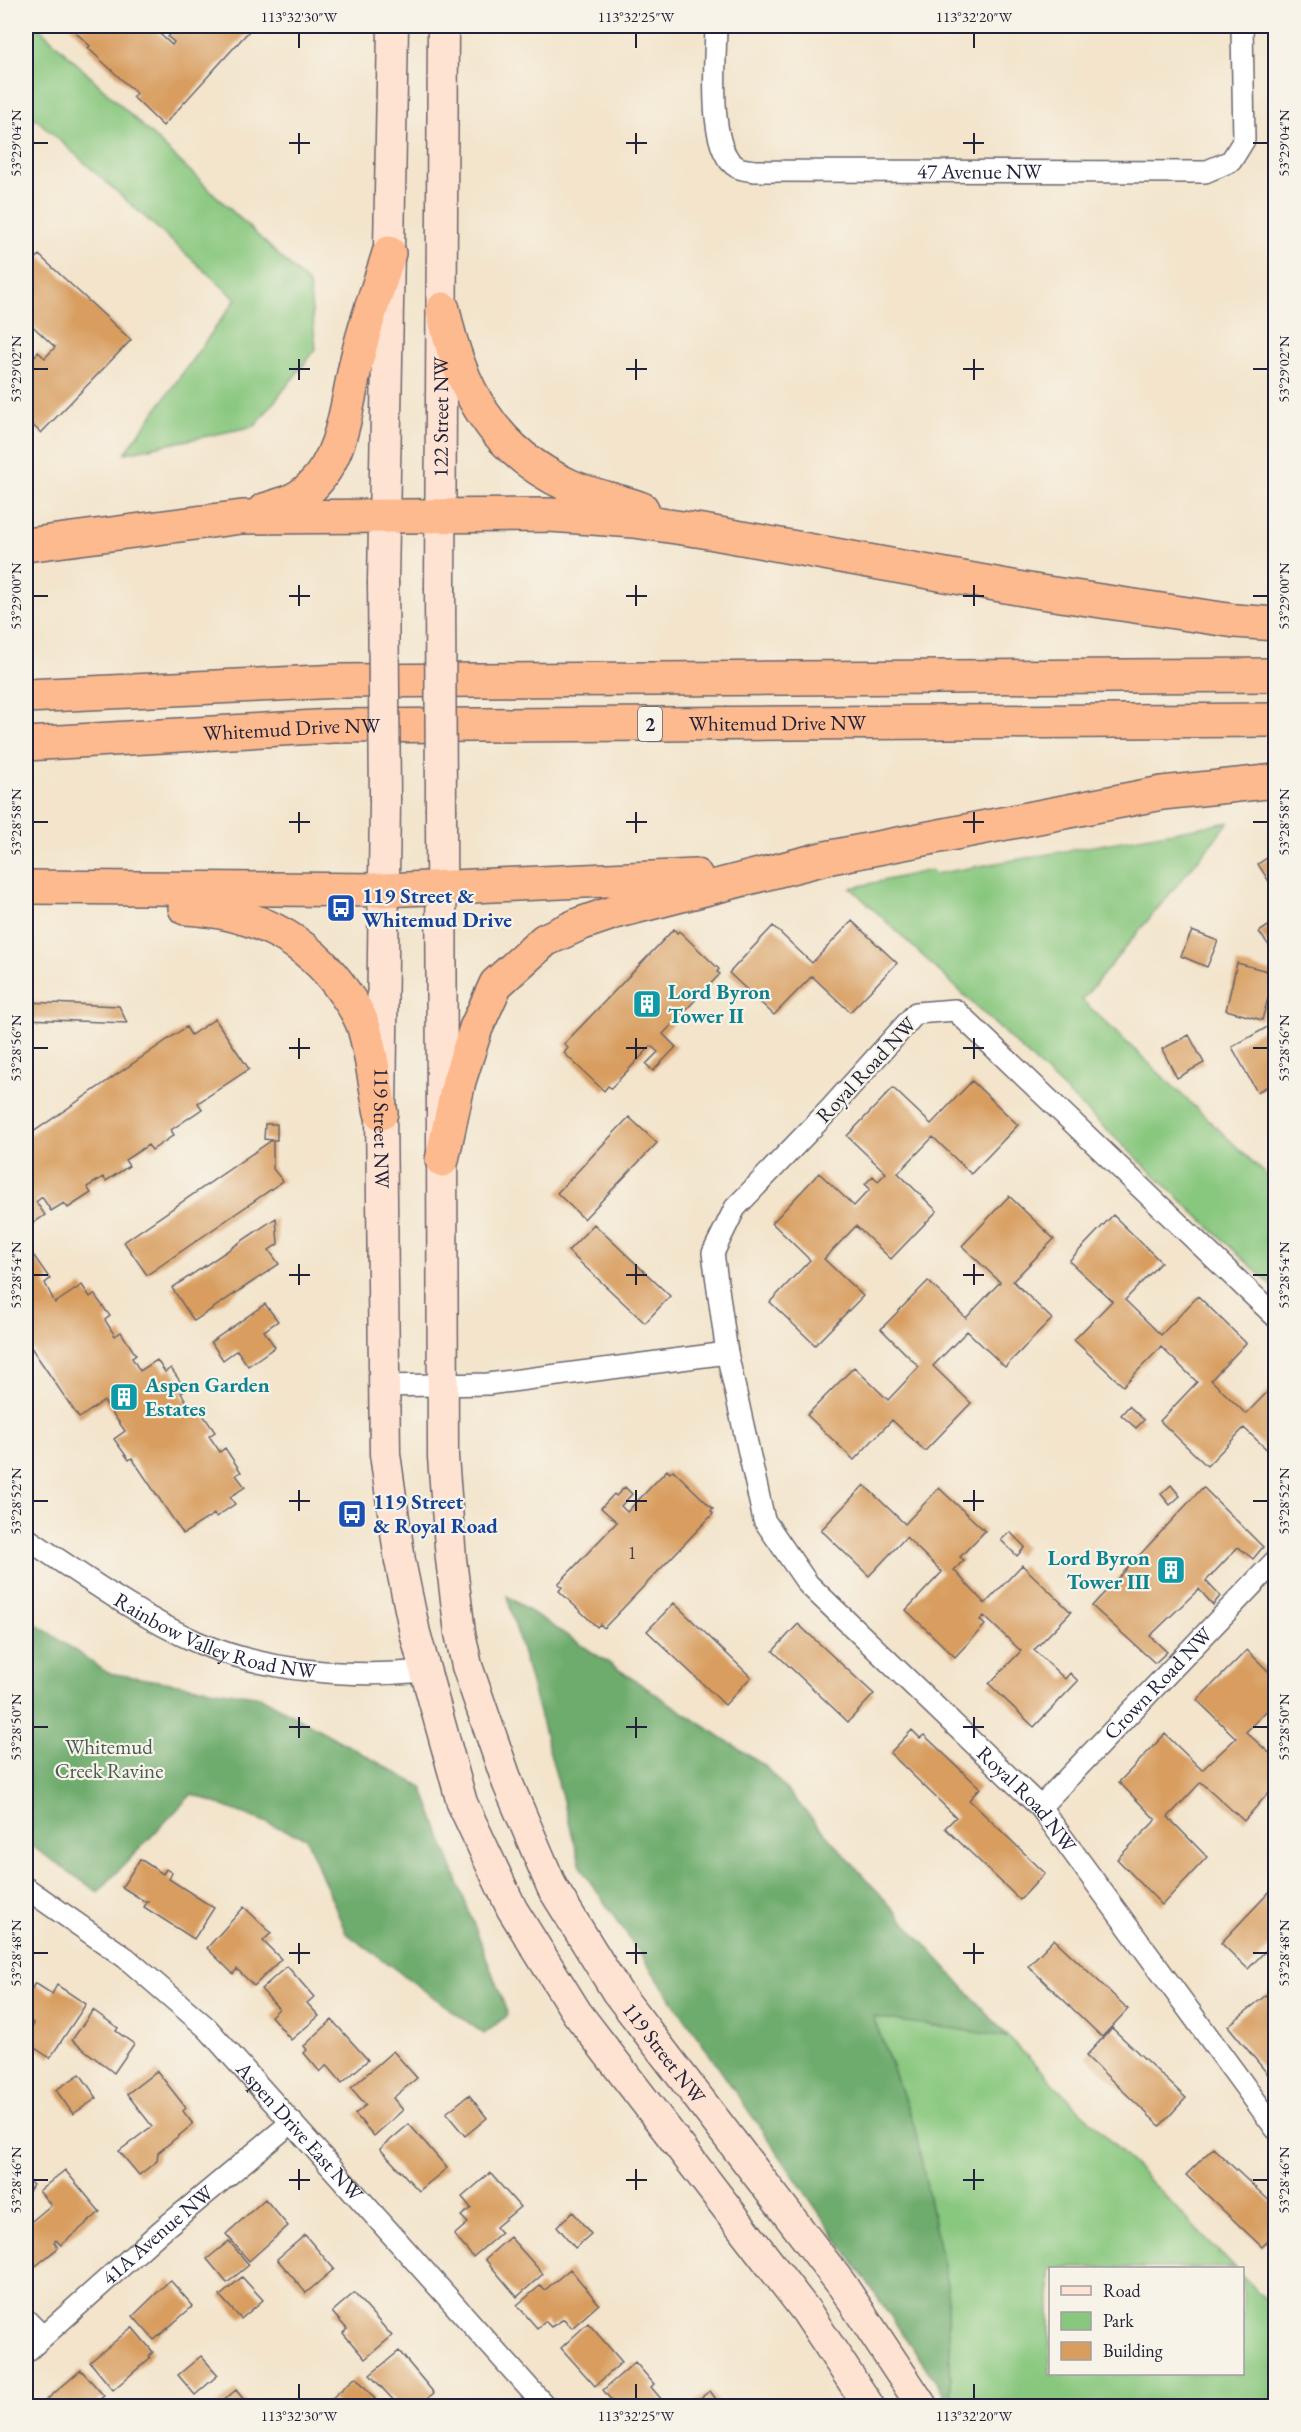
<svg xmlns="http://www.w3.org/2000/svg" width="1301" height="2432" font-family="'EB Garamond',serif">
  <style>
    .green { fill: #88c77e; stroke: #55745c; stroke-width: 1.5 }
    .forest { fill: #6eac6d; stroke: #486754; stroke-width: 1.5 }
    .building { fill: #d89d5f }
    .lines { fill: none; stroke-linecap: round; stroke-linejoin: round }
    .street-casing { stroke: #6b666d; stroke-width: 24 }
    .secondary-casing { stroke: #6b666d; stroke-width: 33 }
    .highway-casing { stroke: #6b666d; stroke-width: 36 }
    .street { stroke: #fff; stroke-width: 21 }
    .secondary { stroke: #fee3d2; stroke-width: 30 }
    .highway { stroke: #fcba8e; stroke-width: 33 }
    .secondary-bridge-casing { stroke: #6b666d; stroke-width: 33; stroke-linecap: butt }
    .secondary-bridge { stroke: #fee3d2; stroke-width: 30 }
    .ticks { fill: none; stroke: #22223b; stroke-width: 2 }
    .labels { text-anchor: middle; stroke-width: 4.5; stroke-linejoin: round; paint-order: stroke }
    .number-label { font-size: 18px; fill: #504144 }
    .shield { fill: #f7f3e8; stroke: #62616f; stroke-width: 1.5 }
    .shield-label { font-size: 20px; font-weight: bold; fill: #22223b }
    .street-label { font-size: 21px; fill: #22223b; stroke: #f7f3e8 }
    .transit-label { font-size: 21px; font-weight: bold; fill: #164399; stroke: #f7f3e8; text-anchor: start }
    .culture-label { font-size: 21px; font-weight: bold; fill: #0d838f; stroke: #f7f3e8; text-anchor: start }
    .park-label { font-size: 21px; fill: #465c52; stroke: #f7f3e8 }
    .neatline { fill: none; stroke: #22223b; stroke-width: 2 }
    .ticks-label { font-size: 15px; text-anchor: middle; fill: #22223b }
  </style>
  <rect width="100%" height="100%" fill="#f7f3e8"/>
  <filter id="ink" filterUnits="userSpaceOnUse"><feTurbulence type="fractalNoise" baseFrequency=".0167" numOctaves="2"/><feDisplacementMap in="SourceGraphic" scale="12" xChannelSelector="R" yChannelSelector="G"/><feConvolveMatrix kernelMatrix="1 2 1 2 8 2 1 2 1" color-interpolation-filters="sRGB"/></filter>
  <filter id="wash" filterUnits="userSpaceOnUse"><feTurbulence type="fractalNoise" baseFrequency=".008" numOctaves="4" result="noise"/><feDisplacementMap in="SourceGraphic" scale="24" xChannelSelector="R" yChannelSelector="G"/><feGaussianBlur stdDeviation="1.35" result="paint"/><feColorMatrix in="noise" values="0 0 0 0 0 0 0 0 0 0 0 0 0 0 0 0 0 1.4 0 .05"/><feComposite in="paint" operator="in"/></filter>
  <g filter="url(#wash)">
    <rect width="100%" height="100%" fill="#f3e4cb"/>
    <path class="green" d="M26,26H37L309,284L316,349L255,426L125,453L236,299L26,110Z
      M1229,822L1082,1000L1275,1183V1289L851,888L931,870L935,874Z
      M873,2016L1008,2037L1235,2268H1050V2374H1242L1243,2276L1275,2310V2406H952L947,2285L914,2125Z"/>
    <path class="forest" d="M507,1596L765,1766L1008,2037L873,2017L914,2125L947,2285L952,2405L582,1870Z
      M26,1617L108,1673L261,1697L422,1787L508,2015L484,2034L346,1933L306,1838L192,1794L98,1892L26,1842Z"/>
    <g id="blocks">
      <path class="building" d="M69,26H151L172,45L174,42L168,37L178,26H243L249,31L163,126L133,97L136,93L88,48L90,46Z
        M39,255L131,340L41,433L26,419V366L38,352L45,358L55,347L26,320V270Z
        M1276,852V886L1273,888L1258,864Z
        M852,921L897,963L850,1012L812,976L774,1015L729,973L773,926L812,963Z
        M1276,921V955L1259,932Z
        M674,929L677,933L679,931L719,969L717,972L720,974L663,1034L676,1047L653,1071L646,1064L658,1052L651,1046L611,1088L608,1086L604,1091L564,1053L568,1048L564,1044Z
        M1192,931L1218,941L1207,967L1181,956Z
        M1237,963L1275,973L1262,1020L1226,1010Z
        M26,1002L119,1006L127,1023L26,1019Z
        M215,1019L249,1069L198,1103L202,1109L171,1130L174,1135L152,1150L148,1145L125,1160L129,1166L106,1181L103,1177L87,1187L91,1193L68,1208L64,1203L51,1211L42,1197L36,1202L45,1215L26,1228V1137L186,1027L191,1035Z
        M1269,1026L1276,1039V1082L1257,1092L1232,1047Z
        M1189,1035L1204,1063L1177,1078L1162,1049Z
        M972,1081L1018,1125L971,1174L933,1137L898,1173L937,1211L891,1259L856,1226L824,1259L863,1296L815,1345L770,1302L810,1260L772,1223L819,1173L854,1206L870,1189L865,1184L873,1176L878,1181L886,1173L847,1136L893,1088L931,1124Z
        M629,1117L657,1143L584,1219L557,1193Z
        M265,1124H277V1140H273V1169L283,1181L147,1275L124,1242L272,1140L264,1139Z
        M1009,1196L1054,1239L1013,1281L1052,1319L1005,1367L967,1331L933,1366L971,1403L925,1451L892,1420L854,1460L807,1415L854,1367L888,1400L919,1367L881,1329L928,1281L966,1318L1000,1282L962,1246Z
        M1113,1215L1161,1262L1125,1300L1161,1335L1198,1296L1246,1343L1211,1380L1246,1414L1276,1383V1458L1244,1428L1207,1466L1160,1421L1197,1382L1161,1347L1123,1386L1074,1340L1112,1301L1069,1261Z
        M276,1218L278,1244L269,1250L279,1264L194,1321L172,1288Z
        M594,1224L670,1296L645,1323L568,1251Z
        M26,1256L28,1260L34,1256L50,1279L45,1283L55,1303L82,1285L90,1297L94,1294L110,1316L105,1320L115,1336L121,1332L136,1355L132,1358L140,1371L157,1360L165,1372L171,1368L186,1390L181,1393L194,1413L199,1409L215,1432L209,1436L220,1452L225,1448L241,1472L236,1475L245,1487L230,1497L235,1504L216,1517L214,1514L183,1534L132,1458L129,1460L114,1439L125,1431L104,1401L79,1418L26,1340Z
        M265,1304L278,1321L264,1331L275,1347L248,1366L237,1350L223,1360L211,1342Z
        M1129,1406L1144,1420L1136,1428L1121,1415Z
        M667,1470L670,1473L673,1470L713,1509L711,1511L713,1514L604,1628L600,1624L597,1627L559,1591L562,1587L558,1584L617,1522L601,1508L614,1494L616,1496L625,1487L632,1494L621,1506L627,1512Z
        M864,1485L905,1524L939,1488L985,1531L960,1557L964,1560L954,1570L985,1604L1022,1565L1071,1612L1034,1650L1065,1679L1070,1673L1078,1681L1034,1727L989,1684L1021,1651L984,1616L980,1620L985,1625L955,1657L906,1610L942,1572L906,1537L869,1576L821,1530Z
        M1171,1485L1180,1496L1170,1505L1161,1494Z
        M1203,1487L1263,1547L1253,1559L1238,1547L1206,1581L1220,1596L1213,1605L1199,1589L1150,1636L1167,1652L1155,1663L1092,1606Z
        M1010,1532L1025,1547L1017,1556L1001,1540Z
        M674,1603L751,1677L725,1705L647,1631Z
        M798,1624L874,1694L848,1722L773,1651Z
        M1247,1650L1276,1679V1701L1246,1732L1276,1759V1784L1244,1821L1201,1782L1168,1817L1207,1857L1162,1905L1117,1859L1156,1820L1119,1782L1165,1734L1202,1770L1236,1738L1197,1700Z
        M912,1730L920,1738L924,1735L980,1788L969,1800L1045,1873L1020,1900L945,1828L956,1817L890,1753Z
        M140,1859L163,1874L166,1869L172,1873L169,1879L214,1908L194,1939L144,1907L148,1901H144L122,1887Z
        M1276,1885V1940L1248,1969L1221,1943Z
        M244,1907L271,1933L263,1941L281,1959L254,1986L237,1969L233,1974L207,1948Z
        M1054,1939L1128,2009L1102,2037L1028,1966Z
        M287,1966L314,1997L307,2003L319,2016L291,2040L271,2016L279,2009L261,1989Z
        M35,1983L52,1994L57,1985L86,2004L50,2058L26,2042V2037L34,2024L26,2016V1998Z
        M1276,1987V2075L1271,2078L1228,2026Z
        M93,2010L118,2028L116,2031L134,2044L114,2073L72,2040Z
        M332,2020L368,2060L342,2083L327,2065L320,2072L304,2053L307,2050L304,2046Z
        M1112,2028L1186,2098L1160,2126L1086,2056Z
        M393,2051L417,2078L393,2098L403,2110L374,2136L355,2114L366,2105L351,2088Z
        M157,2071L186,2108L183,2111L193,2124L158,2153L157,2161L139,2175L119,2151L152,2126L127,2094Z
        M80,2074L97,2098L73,2114L56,2090Z
        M469,2095L487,2118L465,2136L446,2113Z
        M409,2124L447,2168L419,2191L380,2149Z
        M1213,2148L1276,2207V2233L1262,2247L1186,2175Z
        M65,2170L100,2212L61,2245L56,2240L54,2242L58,2248L32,2269L26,2261V2254L29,2251L26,2247V2226L51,2205L39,2191Z
        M490,2173L520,2207L496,2227L501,2233L473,2257L454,2235L468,2223L461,2216L471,2208L462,2197Z
        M26,2179L33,2185L26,2196Z
        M265,2199L288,2226L249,2261L226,2234Z
        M573,2212L591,2234L575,2248L557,2226Z
        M305,2235L334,2269L306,2293L277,2259Z
        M510,2237L543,2274L517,2297L485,2259Z
        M229,2241L249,2265L227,2283L207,2259Z
        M570,2269L599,2304L572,2328L564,2319L551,2327L545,2321L537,2328L517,2305L541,2285L545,2290Z
        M242,2277L263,2300L241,2319L220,2296Z
        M170,2280L193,2306L154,2340L133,2316Z
        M354,2293L392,2336L365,2359L343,2333L347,2329L332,2312Z
        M588,2323L622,2362L595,2386L561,2348Z
        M132,2327L153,2352L149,2356L150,2358L113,2390L90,2362Z
        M399,2351L434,2393L418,2406H399L370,2375Z
        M201,2356L218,2375L195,2395L178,2375Z
        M635,2362L654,2384L651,2387L667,2406H616L603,2390Z
        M81,2370L104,2396L91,2406H48L44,2402Z
        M356,2377L375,2399L367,2406H338L331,2399Z
        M236,2390L249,2406H216Z
        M710,2391L721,2406H689Z"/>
    </g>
  </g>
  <g filter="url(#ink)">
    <use href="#blocks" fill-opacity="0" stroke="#6b666d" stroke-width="1.5"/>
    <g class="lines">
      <g class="street-casing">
        <g id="street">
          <path id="s1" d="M716,26C716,58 706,150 737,167C742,170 750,170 755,171L1205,172L1231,161L1244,140L1242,26"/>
          <path id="s2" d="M1276,1317L955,1010L916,1013L831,1108L735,1208L713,1253L727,1353L764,1520L808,1584L1040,1807L1276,2129"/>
          <path d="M383,1386L488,1384L727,1353"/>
          <path id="s3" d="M26,1538C81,1574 136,1615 197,1642C266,1672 350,1678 425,1671"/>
          <path id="s4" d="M1040,1807L1276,1560"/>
          <path id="s5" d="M26,1888L126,1958L207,2028L545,2406"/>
          <path d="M26,2320L42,2336"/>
          <path id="s6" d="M26,2352L162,2230L292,2122"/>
        </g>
      </g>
      <g class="secondary-casing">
        <g id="secondary">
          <path d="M383,582L393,26"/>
          <path id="s7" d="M440,587L443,26"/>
          <path id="s8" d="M385,800L381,1113L385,1454L400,1561L415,1633L462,1803L512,1909L577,2013L806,2311L869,2406"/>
          <path id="s9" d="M441,811L443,1457L451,1559L460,1633L467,1666L508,1784L552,1887L617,1992L842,2285L922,2406"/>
        </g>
      </g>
      <g class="highway-casing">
        <g id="highway">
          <path d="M443,309C459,387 492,450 568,485C591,496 618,500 642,509"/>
          <path d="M264,510C281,505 297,501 310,488C346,455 347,395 359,351C367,318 379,286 389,253"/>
          <path d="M26,545L242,517L550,515L634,521L703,531L1034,591L1235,621L1276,624"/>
          <path d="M26,696L340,681L1276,675"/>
          <path id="s10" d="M26,744L333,726L1276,720"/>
          <path d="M26,887L384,890L696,876"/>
          <path d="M185,908C250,911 307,937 344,992C352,1003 360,1015 364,1028C372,1055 375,1085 381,1113"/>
          <path d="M442,1160L459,1081L476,1028L496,984L545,940L580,924L615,912L826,858L1162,793L1276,781"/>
        </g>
      </g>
      <use href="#street" class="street"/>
      <use href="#secondary" class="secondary"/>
      <use href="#highway" class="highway"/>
      <g class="secondary-bridge-casing">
        <path id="secondary-bridge" d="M383,582L385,800
          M440,587L441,811"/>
      </g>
      <use href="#secondary-bridge" class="secondary-bridge"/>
    </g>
  </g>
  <path class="ticks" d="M299,33V48M636,33V48M974,33V48M299,133V154M636,133V154M974,133V154M33,143H48M289,143H310M626,143H647M963,143H984M1253,143H1268M299,359V380M636,359V380M974,359V380M33,369H48M289,369H310M626,369H647M963,369H984M1253,369H1268M299,585V606M636,585V606M974,585V606M33,596H48M289,596H310M626,596H647M963,596H984M1253,596H1268M299,812V833M636,812V833M974,812V833M33,822H48M289,822H310M626,822H647M963,822H984M1253,822H1268M299,1038V1059M636,1038V1059M974,1038V1059M33,1048H48M289,1048H310M626,1048H647M963,1048H984M1253,1048H1268M299,1264V1285M636,1264V1285M974,1264V1285M33,1275H48M289,1275H310M626,1275H647M963,1275H984M1253,1275H1268M299,1490V1511M636,1490V1511M974,1490V1511M33,1501H48M289,1501H310M626,1501H647M963,1501H984M1253,1501H1268M299,1717V1738M636,1717V1738M974,1717V1738M33,1727H48M289,1727H310M626,1727H647M963,1727H984M1253,1727H1268M299,1943V1964M636,1943V1964M974,1943V1964M33,1953H48M289,1953H310M626,1953H647M963,1953H984M1253,1953H1268M299,2169V2190M636,2169V2190M974,2169V2190M33,2180H48M289,2180H310M626,2180H647M963,2180H984M1253,2180H1268M299,2384V2399M636,2384V2399M974,2384V2399"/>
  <defs>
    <g id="bus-square" transform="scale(1.5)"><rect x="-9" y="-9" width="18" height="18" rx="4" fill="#1a4fb4" stroke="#f7f3e8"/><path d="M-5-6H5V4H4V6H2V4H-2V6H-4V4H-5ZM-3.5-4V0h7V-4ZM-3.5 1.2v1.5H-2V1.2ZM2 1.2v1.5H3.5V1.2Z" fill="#fff"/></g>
    <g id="building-square" transform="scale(1.5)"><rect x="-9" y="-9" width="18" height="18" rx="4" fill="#0f9aa8" stroke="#f7f3e8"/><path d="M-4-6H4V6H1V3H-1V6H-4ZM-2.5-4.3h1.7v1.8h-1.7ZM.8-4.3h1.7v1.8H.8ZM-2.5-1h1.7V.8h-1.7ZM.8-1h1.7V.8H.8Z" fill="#fff"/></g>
  </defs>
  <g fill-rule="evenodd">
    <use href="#bus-square" x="341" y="908"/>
    <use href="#building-square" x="647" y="1004"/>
    <use href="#building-square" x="124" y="1397"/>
    <use href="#bus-square" x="352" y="1514"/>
    <use href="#building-square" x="1171" y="1570"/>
  </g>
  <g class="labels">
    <g class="number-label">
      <text x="632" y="1559">1</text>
    </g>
    <rect class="shield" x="638" y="707" width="24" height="34" rx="4.5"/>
    <g class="shield-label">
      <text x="650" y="731">2</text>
    </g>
    <g class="street-label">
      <text dy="7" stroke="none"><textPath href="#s1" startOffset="390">47 Avenue NW</textPath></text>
      <text dy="7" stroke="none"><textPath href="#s7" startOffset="170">122 Street NW</textPath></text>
      <text dy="7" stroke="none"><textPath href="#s10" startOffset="752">Whitemud Drive NW</textPath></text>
      <text dy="7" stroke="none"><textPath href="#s10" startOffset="266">Whitemud Drive NW</textPath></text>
      <text transform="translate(866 1070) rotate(-47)" y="7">Royal Road NW</text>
      <text dy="7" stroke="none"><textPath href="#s8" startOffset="328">119 Street NW</textPath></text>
      <text dy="7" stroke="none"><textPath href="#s3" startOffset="216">Rainbow Valley Road NW</textPath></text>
      <text dy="7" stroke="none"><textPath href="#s4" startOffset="171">Crown Road NW</textPath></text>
      <text dy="7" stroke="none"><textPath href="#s2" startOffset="1456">Royal Road NW</textPath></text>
      <text dy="7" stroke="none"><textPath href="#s9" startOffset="1294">119 Street NW</textPath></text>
      <text dy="7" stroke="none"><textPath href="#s5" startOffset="368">Aspen Drive East NW</textPath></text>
      <text dy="7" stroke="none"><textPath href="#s6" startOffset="176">41A Avenue NW</textPath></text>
    </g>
    <g class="transit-label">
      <text x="362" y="903">119 Street &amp;<tspan x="362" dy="24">Whitemud Drive</tspan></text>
      <text x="373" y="1509">119 Street<tspan x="373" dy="24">&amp; Royal Road</tspan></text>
    </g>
    <g class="culture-label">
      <text x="668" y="999">Lord Byron<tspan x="668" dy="24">Tower II</tspan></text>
      <text x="145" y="1392">Aspen Garden<tspan x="145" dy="24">Estates</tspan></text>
      <text x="1150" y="1565" text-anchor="end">Lord Byron<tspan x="1150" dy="24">Tower III</tspan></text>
    </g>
    <g class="park-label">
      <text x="109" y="1754">Whitemud<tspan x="109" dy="24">Creek Ravine</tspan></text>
    </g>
  </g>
  <rect width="1301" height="2432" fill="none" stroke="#f7f3e8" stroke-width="66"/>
  <rect x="1049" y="2267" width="195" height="108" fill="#f7f3e8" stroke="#a29fa3" stroke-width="1.5"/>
  <rect x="1061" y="2286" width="30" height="9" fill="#fee3d2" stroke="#a29fa3" stroke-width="1.5"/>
  <text x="1103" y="2297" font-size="18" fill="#22223b">Road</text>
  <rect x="1061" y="2312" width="30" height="18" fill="#88c77e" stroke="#a29fa3" stroke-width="1.5"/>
  <text x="1103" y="2327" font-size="18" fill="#22223b">Park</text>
  <rect x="1061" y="2342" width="30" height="18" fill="#d89d5f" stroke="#a29fa3" stroke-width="1.5"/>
  <text x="1103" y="2357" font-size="18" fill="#22223b">Building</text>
  <rect x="33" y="33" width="1235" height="2366" class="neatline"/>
  <g class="ticks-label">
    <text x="299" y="22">113°32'30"W</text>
    <text x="636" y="22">113°32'25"W</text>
    <text x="974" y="22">113°32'20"W</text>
    <text transform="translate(16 143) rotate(-90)" y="5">53°29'04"N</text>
    <text transform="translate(1284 143) rotate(-90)" y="5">53°29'04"N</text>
    <text transform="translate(16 369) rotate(-90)" y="5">53°29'02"N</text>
    <text transform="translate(1284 369) rotate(-90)" y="5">53°29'02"N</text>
    <text transform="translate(16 596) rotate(-90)" y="5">53°29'00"N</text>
    <text transform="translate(1284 596) rotate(-90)" y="5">53°29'00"N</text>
    <text transform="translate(16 822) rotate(-90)" y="5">53°28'58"N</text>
    <text transform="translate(1284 822) rotate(-90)" y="5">53°28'58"N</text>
    <text transform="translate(16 1048) rotate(-90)" y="5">53°28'56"N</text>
    <text transform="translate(1284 1048) rotate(-90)" y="5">53°28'56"N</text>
    <text transform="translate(16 1275) rotate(-90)" y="5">53°28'54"N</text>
    <text transform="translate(1284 1275) rotate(-90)" y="5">53°28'54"N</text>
    <text transform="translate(16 1501) rotate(-90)" y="5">53°28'52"N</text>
    <text transform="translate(1284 1501) rotate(-90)" y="5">53°28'52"N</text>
    <text transform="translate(16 1727) rotate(-90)" y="5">53°28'50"N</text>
    <text transform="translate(1284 1727) rotate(-90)" y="5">53°28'50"N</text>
    <text transform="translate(16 1953) rotate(-90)" y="5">53°28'48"N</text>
    <text transform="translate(1284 1953) rotate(-90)" y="5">53°28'48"N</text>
    <text transform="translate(16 2180) rotate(-90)" y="5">53°28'46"N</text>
    <text transform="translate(1284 2180) rotate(-90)" y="5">53°28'46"N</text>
    <text x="299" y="2421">113°32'30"W</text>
    <text x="636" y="2421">113°32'25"W</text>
    <text x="974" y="2421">113°32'20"W</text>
  </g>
</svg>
